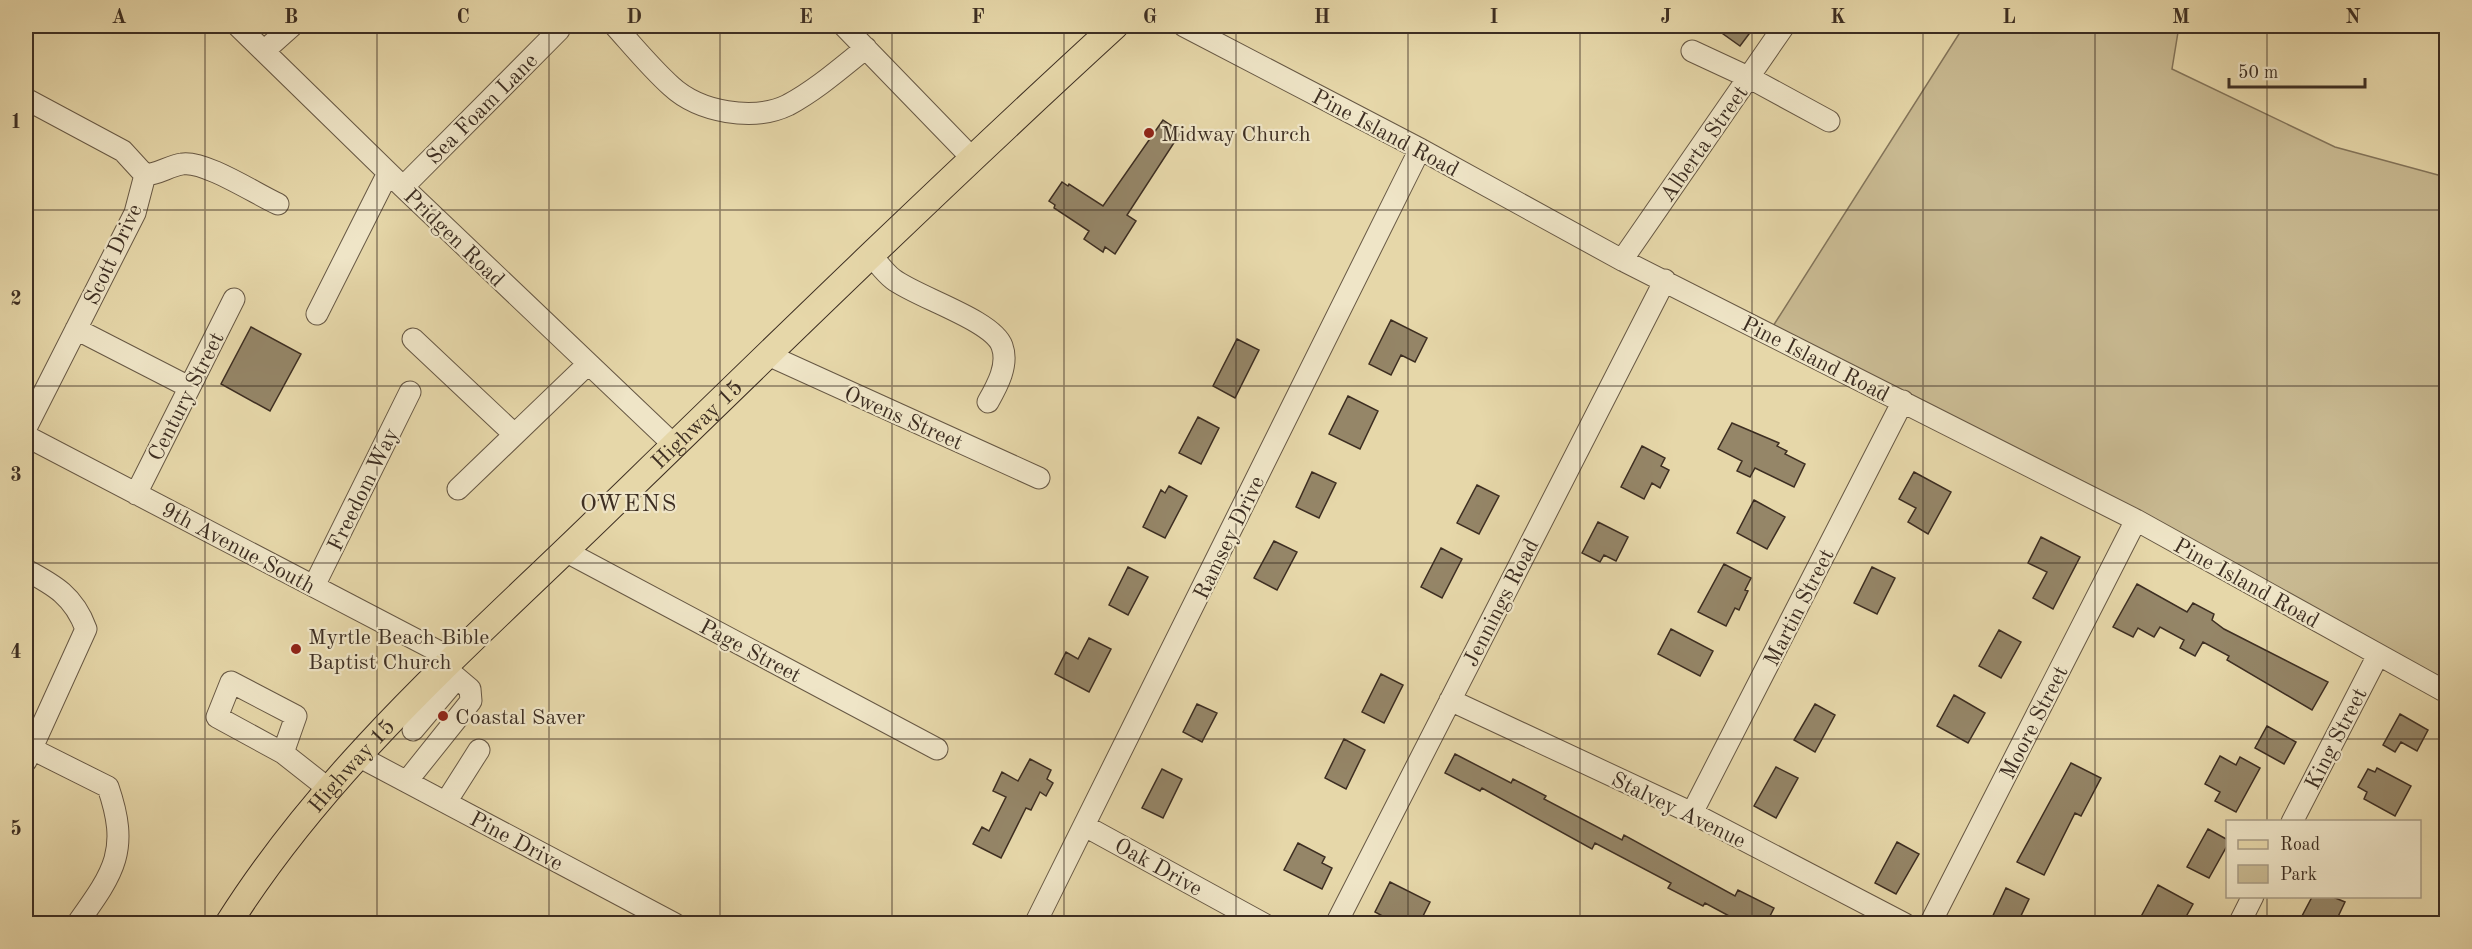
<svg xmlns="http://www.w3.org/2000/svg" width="2472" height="949" font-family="'Old Standard TT',serif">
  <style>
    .green { fill: #c9ba92; stroke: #83745a; stroke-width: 1.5 }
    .building { fill: #958668; stroke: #3d2e22; stroke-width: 1.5 }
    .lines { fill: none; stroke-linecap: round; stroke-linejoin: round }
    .minor-casing { stroke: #675844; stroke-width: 23 }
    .major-casing { stroke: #3d2e22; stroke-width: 28 }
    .minor { stroke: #efe5c7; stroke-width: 21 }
    .major { stroke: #e6d7a9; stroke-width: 26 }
    .grid { fill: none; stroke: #3d2e22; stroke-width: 1.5; stroke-opacity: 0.55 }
    .poi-dot { fill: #8f2418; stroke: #efe5c7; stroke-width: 2 }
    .labels { text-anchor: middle; stroke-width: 4.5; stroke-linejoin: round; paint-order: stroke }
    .street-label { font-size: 22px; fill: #3d2e22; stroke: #efe5c7 }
    .poi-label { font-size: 22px; fill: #3d2e22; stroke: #efe5c7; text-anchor: start }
    .neighbourhood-label { font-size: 24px; letter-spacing: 1.5px; fill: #3d2e22; stroke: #efe5c7 }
    .neatline { fill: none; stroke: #3d2e22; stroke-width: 2 }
    .grid-label { font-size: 20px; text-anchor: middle; font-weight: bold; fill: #3d2e22 }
  </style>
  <rect width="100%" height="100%" fill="#e6d7a9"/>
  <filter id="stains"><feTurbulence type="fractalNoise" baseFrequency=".00333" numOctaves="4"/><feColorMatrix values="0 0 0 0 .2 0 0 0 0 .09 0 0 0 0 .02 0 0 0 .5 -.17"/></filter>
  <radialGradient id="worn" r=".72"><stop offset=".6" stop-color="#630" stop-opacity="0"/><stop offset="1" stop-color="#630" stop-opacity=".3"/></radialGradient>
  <path class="green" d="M1964,26H2179L2172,69L2335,147L2438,175H2446V693L1768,334Z"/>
  <path class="building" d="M1712,26H1755L1740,46Z
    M1163,120L1181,132L1127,215L1136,221L1115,254L1105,247L1103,252L1084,239L1089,231L1054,208L1055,205L1049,201L1062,182L1068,186L1069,184L1103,206Z
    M1391,320L1427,338L1415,362L1401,355L1391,375L1369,364Z
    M251,327L301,354L270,411L221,384Z
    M1237,339L1259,350L1235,398L1213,386Z
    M1348,396L1378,411L1360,449L1329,434Z
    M1198,417L1219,428L1201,464L1179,453Z
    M1732,423L1779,443L1777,446L1787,451L1785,454L1805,464L1794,487L1755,468L1750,477L1737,471L1742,461L1718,449Z
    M1642,446L1665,458L1661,466L1669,470L1660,488L1652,483L1644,499L1621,487Z
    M1312,472L1336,483L1319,518L1296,507Z
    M1914,472L1951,492L1928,534L1908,522L1916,508L1899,499Z
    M1477,485L1499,496L1479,534L1457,523Z
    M1169,486L1187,496L1165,538L1143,527L1161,490L1165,493Z
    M1754,500L1785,517L1767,549L1737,533Z
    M1598,522L1628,537L1616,561L1604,555L1600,562L1582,553Z
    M2041,537L2080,557L2053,609L2033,598L2047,572L2028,563Z
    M1274,541L1297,552L1277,590L1254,578Z
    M1441,548L1462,559L1442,598L1421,587Z
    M1724,564L1751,578L1745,590L1748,591L1739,610L1735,608L1726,626L1698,612Z
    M1128,567L1148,577L1128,615L1109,605Z
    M1872,567L1895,578L1877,614L1854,603Z
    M2137,584L2187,612L2193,603L2214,614L2212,620L2224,629L2328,682L2312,710L2227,660L2229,656L2203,642L2195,656L2180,648L2184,640L2160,627L2154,637L2138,628L2133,637L2113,627Z
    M1671,629L1713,651L1700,676L1658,654Z
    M1999,630L2021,642L2001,678L1979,666Z
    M1089,638L1111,649L1089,692L1055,674L1066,652L1078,659Z
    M1381,674L1403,685L1384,723L1362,712Z
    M1954,695L1985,713L1968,743L1937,726Z
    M1197,704L1217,713L1202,742L1183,732Z
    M1815,704L1835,715L1815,752L1794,740Z
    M2400,714L2428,730L2417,751L2401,742L2395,752L2383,745Z
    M2267,726L2296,742L2284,764L2255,748Z
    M1344,739L1365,750L1346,789L1325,778Z
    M1455,754L1511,783L1513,779L1546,796L1544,799L1622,840L1624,835L1735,896L1738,890L1774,908L1766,924H1744L1705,903L1703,906L1668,888L1671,883L1595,843L1592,849L1482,788L1480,791L1445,773Z
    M2220,756L2236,765L2240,757L2260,768L2236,812L2215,801L2220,792L2205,784Z
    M1030,759L1051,770L1047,779L1053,783L1046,796L1040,792L1031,810L1026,808L1001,858L973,844L982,827L989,831L1006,797L993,791L1002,772L1018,781Z
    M2071,763L2101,778L2081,816L2075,813L2044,875L2017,862Z
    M1776,767L1798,778L1776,818L1754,806Z
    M2377,768L2411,786L2395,816L2364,799L2367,792L2358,787L2368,769L2375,772Z
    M1162,769L1182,779L1163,818L1142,808Z
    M2208,829L2228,840V844L2209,878L2187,867Z
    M1897,842L1919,854L1896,894L1875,883Z
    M1298,843L1325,857L1322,863L1332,868L1322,889L1284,870Z
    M1390,882L1430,902L1419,924H1397L1375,912Z
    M2158,885L2193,904L2182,924H2137Z
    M2006,888L2029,899L2017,924H1989Z
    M2312,897H2333L2345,902L2335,923L2324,917L2321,924H2317L2302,916Z"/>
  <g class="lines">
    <g class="minor-casing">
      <path id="minor" d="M238,26L403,187L674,445
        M615,26C633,46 651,68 671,86C699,112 753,122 788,105C816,90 841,68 866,48
        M844,26L972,158
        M1184,26L1420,149L1622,260L2136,520L2446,692
        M264,51L292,26
        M1692,51L1748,77L1829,121
        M26,99L123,151L145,175L135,213L26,428
        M145,175C159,174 169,166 182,164C204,160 256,194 278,204
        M403,187L559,30
        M871,255C878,263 885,273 893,279C916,297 993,320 1002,346C1009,365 997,386 988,402
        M1622,260L1784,26
        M317,314L388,173
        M76,329L189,387
        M413,339L514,434
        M768,355L1039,478
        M26,436L453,659
        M458,489L588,364
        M136,494L234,299
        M565,551L937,749
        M26,570C54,585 74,596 86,629L26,761
        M314,586L410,392
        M1450,700L1692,813L1905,924
        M413,730L457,678
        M32,749L108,787C130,851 114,872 77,924
        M283,753L296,716L231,682L217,717L283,753L330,790
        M360,757L675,924
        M407,781L471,701L470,689L444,667
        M446,802L479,750
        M1692,813L1903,401
        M2292,822L2378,655
        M1085,826L1264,924
        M1035,924L1420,149
        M1336,924L1665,280
        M1930,924L2136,520
        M2239,924L2253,896"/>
    </g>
    <g class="major-casing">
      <g id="major">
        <path id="s1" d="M228,924C324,771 463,650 591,526C764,358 937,189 1115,26"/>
      </g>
    </g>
    <use href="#minor" class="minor"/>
    <use href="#major" class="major"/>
  </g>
  <path class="grid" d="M205,26V924M377,26V924M549,26V924M720,26V924M892,26V924M1064,26V924M1236,26V924M1408,26V924M1580,26V924M1752,26V924M1923,26V924M2095,26V924M2267,26V822M26,210H2446M26,386H2446M26,563H2446M26,739H2446M2267,896V924"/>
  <g class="poi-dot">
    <circle cx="1149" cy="133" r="6"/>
    <circle cx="296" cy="649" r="6"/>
    <circle cx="443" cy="716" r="6"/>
  </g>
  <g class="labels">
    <g class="street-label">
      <text transform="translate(481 108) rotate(-45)" y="8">Sea Foam Lane</text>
      <text transform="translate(1386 132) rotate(28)" y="8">Pine Island Road</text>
      <text transform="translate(1703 143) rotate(-55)" y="8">Alberta Street</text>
      <text transform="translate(455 237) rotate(44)" y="8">Pridgen Road</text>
      <text transform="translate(112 254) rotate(-65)" y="8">Scott Drive</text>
      <text transform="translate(1816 358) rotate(27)" y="8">Pine Island Road</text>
      <text transform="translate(185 396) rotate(-63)" y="8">Century Street</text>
      <text transform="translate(904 417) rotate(24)" y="8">Owens Street</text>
      <text dy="8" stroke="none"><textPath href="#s1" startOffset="687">Highway 15</textPath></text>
      <text transform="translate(362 489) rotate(-64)" y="8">Freedom Way</text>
      <text transform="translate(1228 537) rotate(-64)" y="8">Ramsey Drive</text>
      <text transform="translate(239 547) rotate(28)" y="8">9th Avenue South</text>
      <text transform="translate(2247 582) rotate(29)" y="8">Pine Island Road</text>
      <text transform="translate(1500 602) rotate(-63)" y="8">Jennings Road</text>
      <text transform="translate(1798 607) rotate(-63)" y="8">Martin Street</text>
      <text transform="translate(751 650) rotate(28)" y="8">Page Street</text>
      <text transform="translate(2033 722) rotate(-63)" y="8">Moore Street</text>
      <text transform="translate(2335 738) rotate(-63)" y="8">King Street</text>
      <text dy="8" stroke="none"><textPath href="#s1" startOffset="201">Highway 15</textPath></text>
      <text transform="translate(1679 809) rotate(26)" y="8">Stalvey Avenue</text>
      <text transform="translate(517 840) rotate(28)" y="8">Pine Drive</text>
      <text transform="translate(1159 866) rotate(29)" y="8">Oak Drive</text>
    </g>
    <g class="poi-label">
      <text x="1161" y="141">Midway Church</text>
      <text x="308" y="644">Myrtle Beach Bible<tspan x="308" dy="25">Baptist Church</tspan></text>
      <text x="455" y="724">Coastal Saver</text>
    </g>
    <g class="neighbourhood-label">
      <text x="629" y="511">OWENS</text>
    </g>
  </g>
  <rect width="2472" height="949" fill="none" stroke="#e6d7a9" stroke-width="66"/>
  <rect x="2226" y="820" width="195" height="78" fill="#efe5c7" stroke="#a89c85" stroke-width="1.5"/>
  <rect x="2238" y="840" width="30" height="9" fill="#e6d7a9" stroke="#a89c85" stroke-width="1.5"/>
  <text x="2280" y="850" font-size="18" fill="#3d2e22">Road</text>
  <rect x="2238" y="865" width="30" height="18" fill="#c9ba92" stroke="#a89c85" stroke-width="1.5"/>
  <text x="2280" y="880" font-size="18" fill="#3d2e22">Park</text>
  <path d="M2229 78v9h136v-9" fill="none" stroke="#3d2e22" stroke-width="3"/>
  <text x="2238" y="78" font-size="18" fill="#3d2e22" stroke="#efe5c7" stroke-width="4.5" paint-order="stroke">50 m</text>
  <rect x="33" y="33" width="2406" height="883" class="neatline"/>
  <g class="grid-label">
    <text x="119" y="23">A</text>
    <text x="291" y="23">B</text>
    <text x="463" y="23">C</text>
    <text x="634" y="23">D</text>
    <text x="806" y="23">E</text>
    <text x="978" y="23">F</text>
    <text x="1150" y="23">G</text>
    <text x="1322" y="23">H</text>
    <text x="1494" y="23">I</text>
    <text x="1666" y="23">J</text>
    <text x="1838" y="23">K</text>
    <text x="2009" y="23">L</text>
    <text x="2181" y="23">M</text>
    <text x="2353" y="23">N</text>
    <text x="16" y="128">1</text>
    <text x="16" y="305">2</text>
    <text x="16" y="481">3</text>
    <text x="16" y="658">4</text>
    <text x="16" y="835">5</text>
  </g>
  <rect width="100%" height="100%" filter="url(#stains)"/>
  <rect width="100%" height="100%" fill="url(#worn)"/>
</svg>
